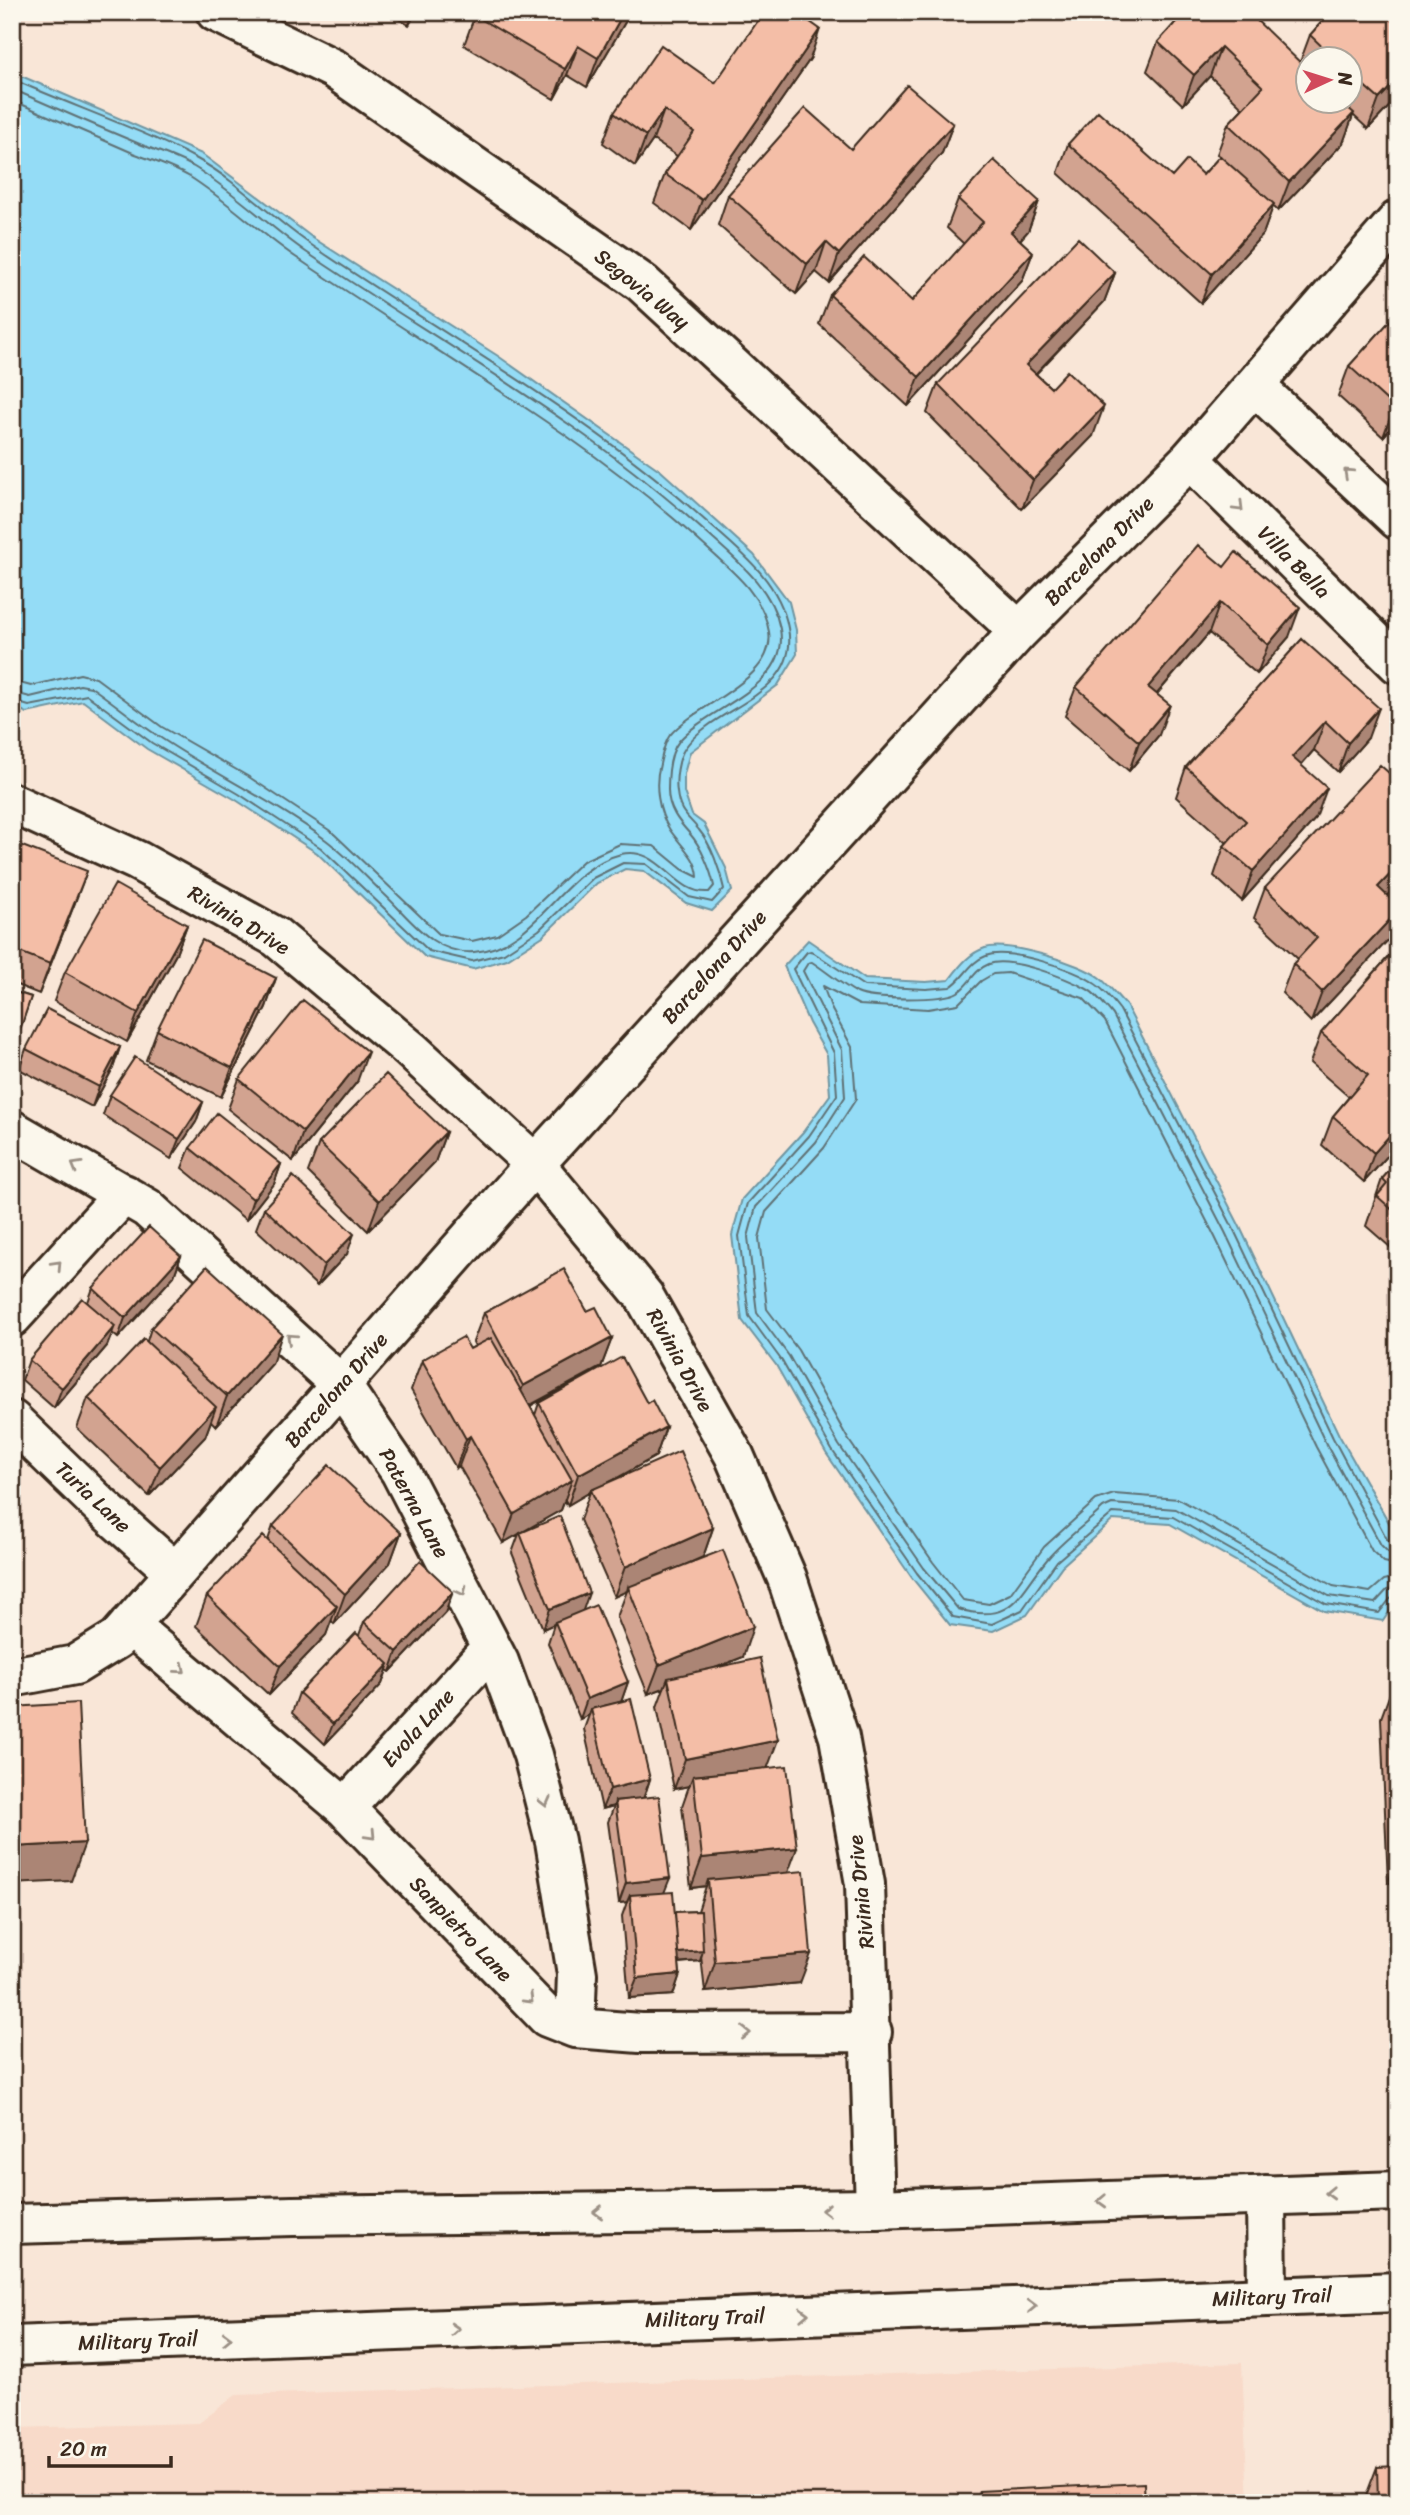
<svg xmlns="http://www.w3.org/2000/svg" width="1410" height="2515" font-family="Sriracha,sans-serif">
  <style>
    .built { fill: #f8dac9 }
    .water { fill: #94dcf6; stroke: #7095a0; stroke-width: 2 }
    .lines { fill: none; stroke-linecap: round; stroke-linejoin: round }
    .shore { stroke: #5f7174; stroke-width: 2 }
    .street-casing { stroke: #3b2a1e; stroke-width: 44 }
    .secondary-casing { stroke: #3b2a1e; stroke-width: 44 }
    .street { stroke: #fbf7ec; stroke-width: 38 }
    .secondary { stroke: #fbf7ec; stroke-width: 38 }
    .wall { fill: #d2a390; stroke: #3b2a1e; stroke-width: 2; fill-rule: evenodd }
    .shaded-wall { fill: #ab8575; stroke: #3b2a1e; stroke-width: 2 }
    .building { fill: #f4bea7; stroke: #3b2a1e; stroke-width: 2 }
    .oneway { stroke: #9b9085 }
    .labels { text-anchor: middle; stroke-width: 5; stroke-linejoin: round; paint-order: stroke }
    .street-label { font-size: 21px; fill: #3b2a1e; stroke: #fbf7ec }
  </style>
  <rect width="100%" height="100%" fill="#f9e6d7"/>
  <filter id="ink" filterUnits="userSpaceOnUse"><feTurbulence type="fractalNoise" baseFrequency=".0143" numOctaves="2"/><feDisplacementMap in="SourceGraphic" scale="14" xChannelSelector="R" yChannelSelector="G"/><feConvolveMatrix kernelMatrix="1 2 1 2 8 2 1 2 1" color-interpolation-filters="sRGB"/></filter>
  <g filter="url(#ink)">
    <path class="built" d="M1242,2363L1248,2503H12V2428L199,2423L236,2395Z"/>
    <path class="water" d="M12,72L202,154L313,238L498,356L661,471L754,555L789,602L796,630L797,654L778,685L690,752L684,774V792L692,815L704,824L726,868L732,891L712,911L686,903L644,871L625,869L597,883L543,936L507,959L473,969L425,957L317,853L236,800L147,749L83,701L27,713L12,706Z
      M808,940L865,979L926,982L949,980C959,967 969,953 985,948C1008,941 1081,963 1100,978C1109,985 1117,996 1126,1005L1239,1225L1339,1435L1392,1528L1398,1550V1599L1383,1621L1324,1611L1170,1524L1113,1520L1062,1566L1027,1615L993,1631L950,1625L912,1578L826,1453L776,1365L742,1320L732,1235L742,1199L803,1132L830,1095L827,1055L809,1023L784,966Z"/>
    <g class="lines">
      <path class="shore" d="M12,79C72,106 139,128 197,159C236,180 273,219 310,244C444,336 587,413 708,523C741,552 780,582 788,628C801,696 713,706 685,748C678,758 675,780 677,792C679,813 688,816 699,830C711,844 720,870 724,889L712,902L689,897L646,864L623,863L593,878L539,930L504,953L472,961L429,951L321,848L239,794L152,743L87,695L29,706L12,701
        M12,89C53,107 94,125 135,142C154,150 176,157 194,167C234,191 268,226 306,252C440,343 583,421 703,530C734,558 772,586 780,629C791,687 709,706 679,741C669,753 668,776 668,790C668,809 679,822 690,834C701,846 711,871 714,886L709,892C674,895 660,845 621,854C561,869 538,947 474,952C433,955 410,918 384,894C365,876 347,856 326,840C272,800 210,772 155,734C133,719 113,702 91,687L80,685L30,697L12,692
        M12,100C52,118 92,135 133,153C151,160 173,167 190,177C229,202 262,235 300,260C434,352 577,430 698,540C726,566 763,592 769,632C777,679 696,704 670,735C664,743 662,755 660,764C654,785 658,812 670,830C680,845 697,857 698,877L682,869L654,846L620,844L583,861L526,915L497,935L472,941L439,934L332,832L249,777L162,727L96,678L80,674L31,686L12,681
        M1398,1545L1388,1541L1333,1438L1233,1228L1120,1010C1113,1001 1104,989 1094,983C1076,969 1007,947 986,956C969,962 964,979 950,987L926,989L864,986L811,951L807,952L793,969L834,1053L837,1095L809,1136L748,1203L739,1236L749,1316L782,1361L832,1450L917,1573L953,1617L992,1624L1022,1610L1057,1561L1113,1513L1173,1517L1326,1604L1379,1613L1390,1599L1398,1596
        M1398,1554L1388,1552L1381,1545L1325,1442L1225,1232L1113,1015C1106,1007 1097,994 1087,989C1067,978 1010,956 989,964C974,970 970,984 958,992C944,1001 871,1000 857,993C841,984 827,972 812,962L808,963L803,971L842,1050L845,1097L816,1142L756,1207L748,1237L757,1313L789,1356L839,1445L924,1568L958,1609C1015,1626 1019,1591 1050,1556C1066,1538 1086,1524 1103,1508L1112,1504L1176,1509L1329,1596L1375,1603L1387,1590L1398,1588
        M1398,1565L1384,1562L1372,1551L1316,1447L1215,1237L1105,1021L1083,998L1008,973L993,974L981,981L958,1004L928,1009L859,1005L823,986L832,1010L852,1047L856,1099L824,1148L766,1212L759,1238L767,1309L798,1350L848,1439L933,1562L963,1600L989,1604L1010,1594L1044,1547L1096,1500L1114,1494L1179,1499L1333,1586L1370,1592L1384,1580L1398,1577"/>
      <g class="street-casing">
        <path id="street" d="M216,12L334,69L642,283L1019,631
          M1255,386L1398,520
          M1190,459L1398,664
          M12,803L138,861L276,937L411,1050L535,1164L644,1296L734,1455L787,1578L839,1737L865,1884L875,2209
          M12,1130L147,1208L341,1385L400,1471L499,1662L533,1755L555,1841L577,1974L575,2028
          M12,1317L124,1194
          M12,1420L102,1507L175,1572
          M129,1625L345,1808L547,2017L575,2028L640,2033L872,2032
          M12,1677L75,1665L117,1639L535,1164L1019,631L1190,459L1398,220
          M345,1808L491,1648
          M1266,2195L1267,2297"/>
      </g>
      <g class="secondary-casing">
        <path id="secondary" d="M12,2224L293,2216L875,2209L1398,2191
          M12,2346L1398,2292"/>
      </g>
      <use href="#street" class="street"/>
      <use href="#secondary" class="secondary"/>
    </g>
    <path class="wall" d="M386,12H416L409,25Z
      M476,12H631L587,87L567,75L554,99L464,45Z
      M1185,12L1300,62L1310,35L1325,18L1319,12H1398V97L1368,129L1353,115L1343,143L1278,211L1273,206L1263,234L1201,303L1058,173L1068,144L1172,177L1203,175L1220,156L1217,154L1228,124L1243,108L1210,76L1183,105L1147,71L1158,42ZM1308,60H1350V102H1308Z
      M810,59L691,230L654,203L665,174L677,156L653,140L635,166L603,143L614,113L715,83Z
      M953,124L942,153L829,283L816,272L796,294L718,225L728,195L851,149Z
      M958,199L1039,201L1028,231L1020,240L1033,252L1022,281L908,406L819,324L830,295L912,301L964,244L947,228Z
      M1115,273L1104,302L1036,374L1051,388L1093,436L1022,509L927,413L938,384Z
      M1398,312V430L1393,426L1383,437L1338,396L1349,366Z
      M1224,567L1289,637L1257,674L1209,633L1157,694L1159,735L1129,771L1065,716L1076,687Z
      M1302,639L1368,738L1338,772L1314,750L1301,765L1316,818L1242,901L1214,876L1224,846L1227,843L1176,797L1186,767Z
      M12,842L76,900L39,994L12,983Z
      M1398,884L1387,896L1390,938L1311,1022L1282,993L1293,964L1298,959L1254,918L1265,888Z
      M187,925L176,954L127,1042L54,1001L65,972Z
      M1398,946V1144L1364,1182L1322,1145L1333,1116L1349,1097L1310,1063L1321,1033Z
      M276,978L266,1007L221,1097L146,1060L157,1030Z
      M12,991L31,997L12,1052Z
      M120,1047L113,1068L92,1107L19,1069L26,1049Z
      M239,1079L357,1082L293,1161L228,1109Z
      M110,1095L203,1102L196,1122L171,1159L103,1115Z
      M446,1132L435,1162L368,1231L308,1172L319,1143Z
      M190,1148L281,1164L274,1184L246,1220L182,1168Z
      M1398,1161V1254L1366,1226L1382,1179Z
      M264,1208L347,1254L317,1286L256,1229Z
      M181,1256L174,1276L118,1338L112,1333L107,1346L54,1408L22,1380L29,1360L88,1302L93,1288Z
      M587,1311L612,1338L601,1367L530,1406L535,1415L539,1403H647L666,1427L656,1456L608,1483L713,1528L703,1557L689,1563L743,1657L718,1667L767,1768L788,1873L800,1983L705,1992L701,1956L700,1961L679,1963L680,1974L673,1995L629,1998L622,1916L627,1902L619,1903L608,1822L614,1806L602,1809L584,1729L589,1715L580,1719L548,1643L554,1624L543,1629L512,1553L519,1534L503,1543L459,1466L456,1468L411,1390L422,1360L470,1349L475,1346L473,1342L484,1313ZM590,1492L580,1520L614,1597L627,1591L617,1617L648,1694L664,1688L657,1707L674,1789L689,1786L682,1806L691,1888L706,1886L698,1911L675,1912L664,1893L644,1798L650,1779L621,1702L628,1682L583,1611L527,1529L561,1510L565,1500L568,1505Z
      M151,1328L272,1364L216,1426L211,1421L205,1437L149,1496L77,1428L88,1398L147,1341Z
      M273,1526L401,1533L390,1563L334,1624L331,1620L326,1635L269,1695L196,1626L207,1596L268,1540Z
      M445,1613L390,1672L387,1670L382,1684L325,1744L292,1713L299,1693L359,1635L364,1622Z
      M1392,1688H1398V1883H1388L1381,1718Z
      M1377,2467L1398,2503H1366V2496Z
      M979,2491L1145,2503H975Z"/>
    <path class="shaded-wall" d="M413,12H416L409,25Z
      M624,12H631L587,87L598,58Z
      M820,29L810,59L691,230L702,200Z
      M578,46L567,75L554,99L565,69Z
      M1221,47L1210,76L1183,105L1194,75Z
      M1398,79V97L1368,129L1379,99Z
      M664,110L653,140L635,166L646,136Z
      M1354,113L1343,143L1278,211L1289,182Z
      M953,124L942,153L829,283L839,254Z
      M1039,201L1028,231L1000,262L1011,232Z
      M1274,204L1263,234L1201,303L1212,274Z
      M826,242L816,272L796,294L807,264Z
      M1033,252L1022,281L908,406L919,377Z
      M1115,273L1104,302L1016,394L1026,365Z
      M1398,403V413L1393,426L1383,437L1394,407Z
      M1104,406L1093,436L1022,509L1033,480Z
      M1220,603L1209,633L1138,716L1148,687Z
      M1300,607L1289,637L1257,674L1268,645Z
      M1170,705L1159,735L1129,771L1139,742Z
      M1379,708L1368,738L1338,772L1348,743Z
      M1325,721L1314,750L1281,787L1292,757Z
      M1327,788L1316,818L1242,901L1253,871Z
      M1398,866V884L1367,917L1378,887Z
      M87,871L76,900L39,994L50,964Z
      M1398,911V916L1390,938L1311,1022L1322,992Z
      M187,925L176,954L127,1042L138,1013Z
      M276,978L266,1007L221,1097L232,1068Z
      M120,1047L113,1068L92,1107L99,1087Z
      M368,1052L357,1082L293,1161L303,1132Z
      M203,1102L196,1122L171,1159L179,1139Z
      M1398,1126V1144L1364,1182L1374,1153Z
      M446,1132L435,1162L368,1231L379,1201Z
      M281,1164L274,1184L246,1220L253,1199Z
      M354,1234L347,1254L317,1286L324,1265Z
      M181,1256L174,1276L118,1338L125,1318Z
      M115,1326L107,1346L54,1408L62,1388Z
      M282,1334L272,1364L216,1426L227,1396Z
      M612,1338L601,1367L512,1415L523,1386Z
      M216,1407L205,1437L149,1496L160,1467Z
      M666,1427L656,1456L592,1492L591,1490L590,1492L568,1505L578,1475Z
      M470,1436L459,1466L456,1468L466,1439Z
      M572,1480L561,1510L503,1543L514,1514Z
      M713,1528L703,1557L629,1590L628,1587L627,1591L614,1597L625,1567Z
      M401,1533L390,1563L334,1624L345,1594Z
      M453,1592L445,1613L390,1672L397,1652Z
      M589,1593L582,1613L555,1622L554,1624L543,1629L550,1609Z
      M337,1606L326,1635L269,1695L280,1666Z
      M753,1627L743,1657L669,1686L668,1678L664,1688L648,1694L659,1665Z
      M389,1664L382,1684L325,1744L333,1724Z
      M628,1682L621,1702L591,1709L589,1715L580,1719L587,1699Z
      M778,1740L767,1769L693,1776L689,1786L674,1789L685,1759Z
      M650,1779L643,1799L615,1801L614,1806L602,1809L610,1789Z
      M85,1843L71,1881L12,1884V1847Z
      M797,1848L786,1878L708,1880L706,1886L691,1888L702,1858Z
      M1398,1855V1883H1388Z
      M670,1878L662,1898L630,1895L627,1902L619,1903L626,1883Z
      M703,1951L700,1961L673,1963L677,1953Z
      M811,1954L800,1983L705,1992L715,1962Z
      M680,1974L673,1995L629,1998L637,1978Z"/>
    <path class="building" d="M476,12H624L598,58L578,46L565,69L474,15Z
      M764,12H796L820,29L702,200L665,174L694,132L664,110L646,136L614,113L661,45L715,83Z
      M1185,12H1248L1308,70V102H1341L1354,113L1289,182L1228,124L1263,87L1221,47L1194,75L1158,42Z
      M1331,12H1398V79L1379,99L1350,73V60H1336L1310,35Z
      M907,85L953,124L839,254L826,242L807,264L728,195L805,108L851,149Z
      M1098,111L1172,177L1187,160L1203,175L1220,156L1274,204L1212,274L1068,144Z
      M994,160L1039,201L1011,232L1033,252L919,377L830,295L864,257L912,301L983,222L958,199Z
      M1078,238L1115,273L1026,365L1051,388L1067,371L1104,406L1033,480L938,384Z
      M1398,312V403L1394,407L1349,366Z
      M1198,545L1224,567L1236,552L1300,607L1268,645L1220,603L1148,687L1170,705L1139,742L1076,687Z
      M1302,639L1379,708L1348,743L1325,721L1292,757L1327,788L1253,871L1224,846L1246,821L1186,767Z
      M1380,765L1398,781V866L1378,887L1398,906V911L1322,992L1293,964L1317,938L1265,888Z
      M12,842L87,871L50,964L12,949Z
      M115,884L187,925L138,1013L65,972Z
      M202,940L276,978L232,1068L157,1030Z
      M1398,946V1126L1374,1153L1333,1116L1368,1075L1321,1033Z
      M12,991L31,997L17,1039L12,1038Z
      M303,1000L368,1052L303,1132L239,1079Z
      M47,1009L120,1047L99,1087L26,1049Z
      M135,1057L203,1102L179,1139L110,1095Z
      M386,1074L446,1132L379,1201L319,1143Z
      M217,1113L281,1164L253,1199L190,1148Z
      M1398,1161V1215L1377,1196L1387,1184L1382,1179Z
      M293,1176L354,1234L324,1265L264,1208Z
      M149,1227L181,1256L125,1318L93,1288Z
      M207,1266L282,1334L227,1396L151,1328Z
      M564,1269L587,1311L596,1307L612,1338L523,1386L484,1313Z
      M82,1298L115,1326L62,1388L29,1360Z
      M463,1337L470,1349L491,1338L572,1480L514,1514L470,1436L466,1439L422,1360Z
      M144,1339L216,1407L160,1467L88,1398Z
      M622,1357L647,1403L652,1400L666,1427L578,1475L539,1403Z
      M680,1451L713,1528L625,1567L591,1490Z
      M329,1465L401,1533L345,1594L273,1526Z
      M560,1516L589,1593L550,1609L520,1533Z
      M263,1536L337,1606L280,1666L207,1596Z
      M723,1550L753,1627L659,1665L628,1587Z
      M420,1561L453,1592L397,1652L364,1622Z
      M596,1605L628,1682L587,1699L555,1622Z
      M356,1633L389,1664L333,1724L299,1693Z
      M760,1658L778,1740L685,1759L668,1678Z
      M1392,1688H1398V1837Z
      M631,1699L650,1779L610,1789L591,1709Z
      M78,1703L85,1843L12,1847V1707Z
      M787,1766L797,1848L702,1858L693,1776Z
      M659,1796L670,1878L626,1883L615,1801Z
      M804,1871L811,1954L715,1962L708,1880Z
      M673,1892L680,1974L637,1978L630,1895Z
      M701,1911L703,1951L678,1953L675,1912Z
      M1398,2466V2503H1378L1377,2467Z
      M1144,2483L1145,2503H979V2491Z"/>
    <defs><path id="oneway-chevron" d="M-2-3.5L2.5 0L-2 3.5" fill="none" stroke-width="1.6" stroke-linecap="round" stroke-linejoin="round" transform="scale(1.75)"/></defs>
    <g class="oneway">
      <use href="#oneway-chevron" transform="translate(1348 473) rotate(-137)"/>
      <use href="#oneway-chevron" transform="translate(1239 507) rotate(45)"/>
      <use href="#oneway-chevron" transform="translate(76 1166) rotate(-150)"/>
      <use href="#oneway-chevron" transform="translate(57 1265) rotate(-47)"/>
      <use href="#oneway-chevron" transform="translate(291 1338) rotate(-138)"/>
      <use href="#oneway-chevron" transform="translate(462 1591) rotate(63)"/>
      <use href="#oneway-chevron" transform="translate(181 1669) rotate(40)"/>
      <use href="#oneway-chevron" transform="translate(545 1802) rotate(76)"/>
      <use href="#oneway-chevron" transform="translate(371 1835) rotate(47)"/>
      <use href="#oneway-chevron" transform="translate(529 1999) rotate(45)"/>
      <use href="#oneway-chevron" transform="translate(746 2033)"/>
      <use href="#oneway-chevron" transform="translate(1330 2193) rotate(178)"/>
      <use href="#oneway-chevron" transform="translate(1102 2201) rotate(178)"/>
      <use href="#oneway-chevron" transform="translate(826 2210) rotate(179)"/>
      <use href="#oneway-chevron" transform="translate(598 2212) rotate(179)"/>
      <use href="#oneway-chevron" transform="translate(1032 2306) rotate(-2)"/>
      <use href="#oneway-chevron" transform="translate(804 2314) rotate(-2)"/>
      <use href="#oneway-chevron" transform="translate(455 2329) rotate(-3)"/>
      <use href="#oneway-chevron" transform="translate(227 2338) rotate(-2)"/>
    </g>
  </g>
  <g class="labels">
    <g class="street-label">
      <text transform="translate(642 289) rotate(39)" y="7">Segovia Way</text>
      <text transform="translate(1099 551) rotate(-45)" y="7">Barcelona Drive</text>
      <text transform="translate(1294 562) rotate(45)" y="7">Villa Bella</text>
      <text transform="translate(239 920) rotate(31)" y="7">Rivinia Drive</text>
      <text transform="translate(714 967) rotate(-48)" y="7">Barcelona Drive</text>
      <text transform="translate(680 1360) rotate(61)" y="7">Rivinia Drive</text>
      <text transform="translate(336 1390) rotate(-49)" y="7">Barcelona Drive</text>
      <text transform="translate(93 1497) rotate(43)" y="7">Turia Lane</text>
      <text transform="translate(414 1503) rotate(61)" y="7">Paterna Lane</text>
      <text transform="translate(418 1728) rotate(-48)" y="7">Evola Lane</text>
      <text transform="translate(861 1892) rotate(-96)" y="7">Rivinia Drive</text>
      <text transform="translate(461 1929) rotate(46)" y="7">Sanpietro Lane</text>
      <text transform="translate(1272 2297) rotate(-2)" y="7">Military Trail</text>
      <text transform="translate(705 2318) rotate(-2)" y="7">Military Trail</text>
      <text transform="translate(138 2341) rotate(-2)" y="7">Military Trail</text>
    </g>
  </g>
  <rect width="1410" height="2515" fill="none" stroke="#fbf7ec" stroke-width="42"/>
  <rect x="21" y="21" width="1368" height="2473" fill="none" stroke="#3b2a1e" stroke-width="2.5" filter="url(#ink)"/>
  <g transform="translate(1329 80) rotate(86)"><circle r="33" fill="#fbf7ec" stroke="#aea59a" stroke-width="2"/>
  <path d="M0-5L12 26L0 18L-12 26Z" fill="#d1495b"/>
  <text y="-10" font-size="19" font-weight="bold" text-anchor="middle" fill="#3b2a1e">N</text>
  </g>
  <path d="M49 2456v10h122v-10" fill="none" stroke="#3b2a1e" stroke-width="3.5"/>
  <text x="60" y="2456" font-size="21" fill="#3b2a1e" stroke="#fbf7ec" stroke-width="5" paint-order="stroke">20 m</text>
</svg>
